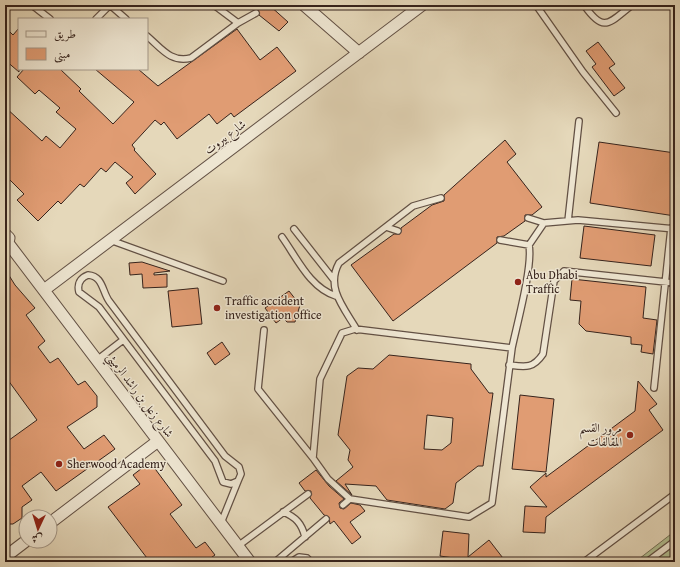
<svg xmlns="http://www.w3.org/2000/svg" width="680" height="567" font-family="'Gentium Book Plus',Amiri,serif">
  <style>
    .green { fill: #b2bf92; stroke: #747157 }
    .building { fill: #e09c73; stroke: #36231c; fill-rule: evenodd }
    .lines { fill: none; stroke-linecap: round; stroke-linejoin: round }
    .lane-casing { stroke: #625044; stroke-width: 8 }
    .street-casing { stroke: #625044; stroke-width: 13 }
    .lane { stroke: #eee6d2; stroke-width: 5.5 }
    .street { stroke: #eee6d2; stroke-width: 11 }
    .poi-dot { fill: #8f2418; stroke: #eee6d2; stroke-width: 1.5 }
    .labels { text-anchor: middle; stroke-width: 3; stroke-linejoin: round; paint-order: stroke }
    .street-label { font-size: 12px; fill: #36231c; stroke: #eee6d2 }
    .poi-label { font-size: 12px; fill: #36231c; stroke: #eee6d2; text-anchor: start }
  </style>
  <rect width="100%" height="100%" fill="#e5d8ba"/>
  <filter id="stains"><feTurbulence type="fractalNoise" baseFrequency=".005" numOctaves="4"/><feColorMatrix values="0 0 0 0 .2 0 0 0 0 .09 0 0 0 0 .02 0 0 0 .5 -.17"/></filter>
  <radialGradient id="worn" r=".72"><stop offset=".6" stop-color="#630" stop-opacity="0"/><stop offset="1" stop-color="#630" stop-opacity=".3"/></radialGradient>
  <path class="green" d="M675,531V562H635Z"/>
  <path class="building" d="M247,5H269L288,22L279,31L259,15L258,10H253Z
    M5,27L13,35L19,28V72L5,60Z
    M237,29L260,60L277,47L296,71L234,117L231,113L217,124L209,114L177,139L164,122L161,125L155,120L132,145L135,149L134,150L156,174L135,194L126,183L133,177L115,162L106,172L101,168L84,187L80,184L61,204L58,201L38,221L17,200L24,194L5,175V107L42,141L46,136L60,148L76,129L56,112L60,108L39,90L35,94L17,77L24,69H60L81,89L79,91L113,124L134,102L95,69H138L158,86Z
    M598,42L615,64L609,68L625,88L614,96L592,67L596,64L586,51Z
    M505,140L516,154L507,162L542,207L532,215H525V221L504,236L497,237V243L393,321L351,265L394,234H400L401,228L432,205L444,201V195Z
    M599,142L675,153V216L590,203Z
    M584,226L655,235L651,266L580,258Z
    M142,262L170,271L154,273V275L167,274V287L143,288L142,274L130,275L129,263Z
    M5,269L15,285L35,308L26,315L45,341L38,347L50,363L58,358L78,385L85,381L97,396V407L67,427L84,449L104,435L115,449L56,491L41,472L22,486L32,500L22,507V518L13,524H5V443L37,420L5,376Z
    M572,279L646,287L643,318L657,320L653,354L641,352L642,345L631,344V337L586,331L579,324L581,301L570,300Z
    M198,288L202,324L172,327L168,291Z
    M289,291L300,305L295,322H287L283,318L276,323L265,308Z
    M222,342L230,354L215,365L207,353Z
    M389,355L471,364V369L489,393H493L483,466H478L456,483L453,503L445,509L387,500L376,486L345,484L352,495L336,481L353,467L348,460L350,450L338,435L347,376L358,368L373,369ZM427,415L453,418L451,443L442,450L424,449Z
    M638,381L657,404L649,410L663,430L546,517L545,533L523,532L525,506L547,507L530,487L546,473V477L635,411Z
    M520,395L554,399L546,472L512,469Z
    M150,462L182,505L170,514L196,548L205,542L215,555L205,562H150L108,507L140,484L133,475Z
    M316,470L329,486L344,499L339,503L340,508L344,509L351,503L360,505L365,511L350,522L361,537L352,544L334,521L330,524L329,517L324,515L310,498L311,491H305L299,483Z
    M443,531L469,534L468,557L489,540L506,562H454V558L440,556Z"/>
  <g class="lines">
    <g class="lane-casing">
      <path id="lane" d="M32,5L50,19
        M110,5L126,19
        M214,5L238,23
        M536,5L583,72L616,113
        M584,5C604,34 609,23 632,5
        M96,19L110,5
        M147,36C162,49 171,63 191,58L238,23L256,13
        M528,218L544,223
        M568,221L579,121
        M386,227L398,231
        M294,229L334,280
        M282,237C297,258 310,288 336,296
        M110,240L223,281
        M500,240L529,245
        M88,275C103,276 102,291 109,301L225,456L239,467L241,474L238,481L231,484L223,482L215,461L99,307L79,292C77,284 80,278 88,275Z
        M264,330L258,389L313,458
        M357,330C345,309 325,288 339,263L413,206L441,198
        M512,348L492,503L469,517L350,499L328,479L313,458L320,379L342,333L355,329L512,348C517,324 533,266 529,245L544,223L578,220L675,229
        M97,360L123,340
        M509,365C525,367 533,369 543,354L554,281L564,271L675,283
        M654,388L671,228
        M343,505L350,499
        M283,512C296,517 302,524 305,537
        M221,523L238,481
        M238,546L308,494
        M275,562L326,519
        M291,562L299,557L307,558L311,562
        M584,562L675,494
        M647,562L675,541"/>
    </g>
    <g class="street-casing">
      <path id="street" d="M304,5L359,53
        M5,234L9,238L8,243L250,562
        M44,290L422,5
        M50,523L158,441
        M5,557L26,541"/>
    </g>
    <use href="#lane" class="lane"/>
    <use href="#street" class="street"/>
  </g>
  <g class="poi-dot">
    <circle cx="518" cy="282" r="4"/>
    <circle cx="217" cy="308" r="4"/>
    <circle cx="630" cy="435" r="4"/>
    <circle cx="59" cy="464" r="4"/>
  </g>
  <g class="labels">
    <g class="street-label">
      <text transform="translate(225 137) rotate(-37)" y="4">شارع بيروت</text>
      <text transform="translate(140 395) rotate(53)" y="4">شارع زعل بن راشد الرميثي</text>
    </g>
    <g class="poi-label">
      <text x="526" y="279">Abu Dhabi<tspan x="526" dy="14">Traffic</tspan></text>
      <text x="225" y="305">Traffic accident<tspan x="225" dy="14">investigation office</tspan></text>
      <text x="622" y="432" text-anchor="end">مرور القسم<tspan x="622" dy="14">المقالفات</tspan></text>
      <text x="67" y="468">Sherwood Academy</text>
    </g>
  </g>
  <rect width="680" height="567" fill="none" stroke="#e5d8ba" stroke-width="20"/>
  <rect x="6" y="6" width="668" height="555" fill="none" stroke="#36231c" stroke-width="2"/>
  <rect x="10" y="10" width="660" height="547" fill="none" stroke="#36231c"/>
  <rect x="18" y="18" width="130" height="52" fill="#eee6d2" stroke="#a49889"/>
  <rect x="26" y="31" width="20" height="6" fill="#eee6d2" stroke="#a49889"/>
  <text x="54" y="38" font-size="12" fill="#36231c">طريق</text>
  <rect x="26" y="48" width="20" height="12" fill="#e09c73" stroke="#a49889"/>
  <text x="54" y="58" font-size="12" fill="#36231c">مبنى</text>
  <g transform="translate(38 529) rotate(184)"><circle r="19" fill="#eee6d2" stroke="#a49889"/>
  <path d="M0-3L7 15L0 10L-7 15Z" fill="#8f2418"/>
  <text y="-6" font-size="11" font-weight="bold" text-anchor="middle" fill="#36231c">ش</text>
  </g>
  <rect width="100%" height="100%" filter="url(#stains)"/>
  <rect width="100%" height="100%" fill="url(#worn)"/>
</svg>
